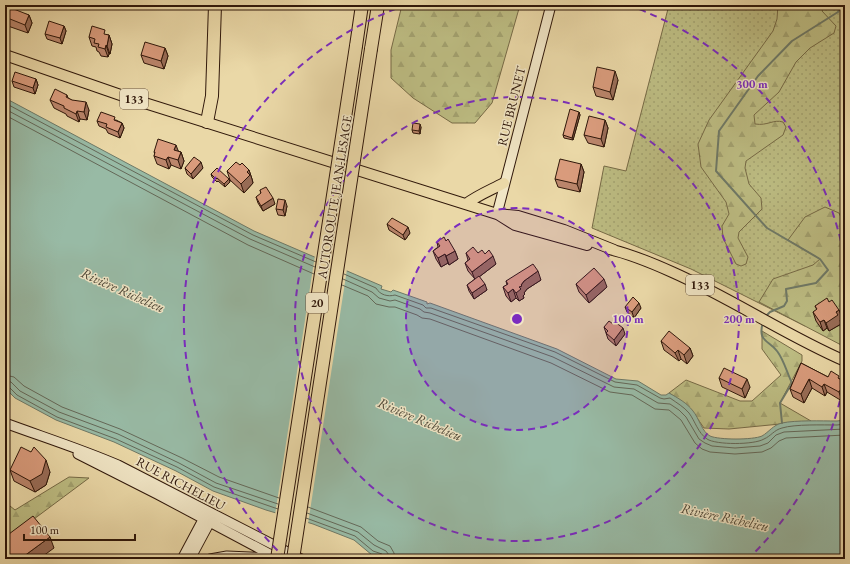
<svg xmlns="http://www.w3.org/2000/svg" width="850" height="564" font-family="'EB Garamond',serif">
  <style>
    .grass { fill: url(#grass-dots); stroke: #766a46 }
    .forest { fill: url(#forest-firs); stroke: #766a46 }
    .water { fill: #98baa5; stroke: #6e7967 }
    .pier { fill: #ead8a7 }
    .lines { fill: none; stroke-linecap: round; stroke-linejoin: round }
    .shore { stroke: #646858; stroke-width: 1 }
    .stream { stroke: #6e7967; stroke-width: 2 }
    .secondary-casing { stroke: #2f170a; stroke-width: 11 }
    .primary-casing { stroke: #2f170a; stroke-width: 12 }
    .highway-casing { stroke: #2f170a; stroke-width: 14 }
    .secondary { stroke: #f1e6c6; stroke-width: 9 }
    .primary { stroke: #ead8a7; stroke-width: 10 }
    .highway { stroke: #ead8a7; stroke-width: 12 }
    .highway-bridge-casing { stroke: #2f170a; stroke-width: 14; stroke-linecap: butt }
    .highway-bridge { stroke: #ead8a7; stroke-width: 12 }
    .wall { fill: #bb866c; stroke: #2f170a }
    .shaded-wall { fill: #996d58; stroke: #2f170a }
    .building { fill: #da9c7d; stroke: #2f170a }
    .ring { fill: none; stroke: #7b2cbf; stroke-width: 2; stroke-dasharray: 7 5 }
    .labels { text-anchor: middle; stroke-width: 3; stroke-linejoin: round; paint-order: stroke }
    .shield { fill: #f1e6c6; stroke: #695542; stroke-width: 1 }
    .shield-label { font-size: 12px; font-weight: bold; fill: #2f170a }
    .street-label { font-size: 13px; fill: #2f170a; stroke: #f1e6c6 }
    .water-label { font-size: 14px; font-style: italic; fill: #4e4838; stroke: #f1e6c6 }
    .centre { fill: #7b2cbf; stroke: #f1e6c6; stroke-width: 2 }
    .ring-label { font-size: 12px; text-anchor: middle; font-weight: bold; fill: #7b2cbf; stroke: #f1e6c6; stroke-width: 3; stroke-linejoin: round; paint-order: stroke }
  </style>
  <defs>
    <pattern id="grass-dots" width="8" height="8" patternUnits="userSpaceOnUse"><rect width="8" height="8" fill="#bdbd83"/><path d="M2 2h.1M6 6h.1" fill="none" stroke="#a3a270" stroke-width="1.8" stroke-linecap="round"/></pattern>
    <pattern id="forest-firs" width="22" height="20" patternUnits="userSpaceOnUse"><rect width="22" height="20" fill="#bdbd83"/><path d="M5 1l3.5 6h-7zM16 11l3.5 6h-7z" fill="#a3a270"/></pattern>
  </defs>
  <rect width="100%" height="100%" fill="#ead8a7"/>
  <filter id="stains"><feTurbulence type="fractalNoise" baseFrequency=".005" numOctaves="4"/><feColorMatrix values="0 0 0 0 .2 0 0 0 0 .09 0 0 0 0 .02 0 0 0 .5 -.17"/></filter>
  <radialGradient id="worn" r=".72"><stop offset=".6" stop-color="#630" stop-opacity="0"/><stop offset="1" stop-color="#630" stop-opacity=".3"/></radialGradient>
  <path class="grass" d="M669,5H845V229L805,326L691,269L592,228L604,166L626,171Z"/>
  <path class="forest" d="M402,5H520L492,103L475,123H452L413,98L391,78V50Z
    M778,5H825L822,11L836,26L834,33L810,48L796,62L779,92L754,115L755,124C768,126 773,119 783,122L786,127L783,135L746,161L745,168L749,184L761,198L762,209L739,232L738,238L748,257L746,264L741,266L736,264L723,238L722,226L729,214L726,202L701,167L698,144L709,120L773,31L777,19Z
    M825,207L839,213L845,226V347L759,302L773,279L813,265L820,259L788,240L805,217Z
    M762,331L802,355V361L780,403L811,421L729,429L704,428C691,409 688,405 669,393L686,380L740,401H752L781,375L762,349Z
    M69,477L89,478L34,519L5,544V502L15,510Z"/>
  <path class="water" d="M5,98L254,231L382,286L381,289L391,292L393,290L427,302V304L430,303L557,349L616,379L638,381L661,395H666L669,393C678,398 687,403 693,411C699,418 702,432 710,436C719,440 753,440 762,436C769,432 773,425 782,423C796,420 821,421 837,421L845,420V559H387L372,555L354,540L313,524L266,510L213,491L176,471L114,442L56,420L15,398L5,388Z"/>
  <path class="pier" d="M315,255L347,269L308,524L275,515Z"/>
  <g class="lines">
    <path class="shore" d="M5,103L253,235L316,262
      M5,109L250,239L315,267
      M5,115L248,245L314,274
      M344,274L376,288C380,295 388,297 395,295L423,305L426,308H431L555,352L615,382L637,385L660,398L664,399L670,398C677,403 684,407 689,413C695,421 698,433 707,439C716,445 754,445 764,439C771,436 774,430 782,428C795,424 823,425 837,425L845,424
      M343,279L372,292L379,298L390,301L395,300L420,309L424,312L430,313L553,357L614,387L634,389L658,403L670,404L679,410L686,417L699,439L705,443L712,446L735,448L760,446L768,443L776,435L784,432L845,429
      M342,285L368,296L376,304L389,307H395L417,315L422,318L430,319L551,363L610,392L632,395L655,409L669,410L681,420L695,443L702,449L710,452L735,454L762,452L771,448L779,441L786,438L845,435
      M5,375L14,377L24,386L62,407L120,429L182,458L219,477L279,498
      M5,381L11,382L20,391L59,412L118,434L179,463L216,483L278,504
      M5,386L9,387L17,395L57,417L116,439L177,467L214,487L278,509
      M308,507L361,527L378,541L390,546L394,553L395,559
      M307,513L358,532L374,545L386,551L389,555V559
      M306,518L355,536L373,551L382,554L384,559"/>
    <path class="stream" d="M766,316L770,312L784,306L787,301L786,289L816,283L828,270L820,259L767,228L716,171L719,131L758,76L792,41L838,12L841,5
      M763,322C757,342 769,340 777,351C784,360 787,373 792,383L780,403L782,423"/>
    <g class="secondary-casing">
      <path id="secondary" d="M497,214L551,5
        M5,423C43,437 81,449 118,465L301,559
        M78,454L157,494L279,559
        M182,559L206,514
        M190,559L212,518
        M210,559L227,556L273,558"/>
    </g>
    <g class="primary-casing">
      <path id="primary" d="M5,55L132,99L497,214L518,216L564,230L614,250
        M466,204C478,195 491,190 504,183
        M499,215L515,225L587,245
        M609,249C630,254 652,263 672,272C731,298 785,335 845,361"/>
    </g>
    <g class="highway-casing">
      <path id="highway" d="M356,46L362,5
        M371,49L378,5
        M207,122L212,96L215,5"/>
    </g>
    <use href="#secondary" class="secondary"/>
    <use href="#primary" class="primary"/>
    <use href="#highway" class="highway"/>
    <g class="highway-bridge-casing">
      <path id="highway-bridge" d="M277,559L356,46
        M293,559L371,49"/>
    </g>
    <use href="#highway-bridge" class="highway-bridge"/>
  </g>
  <path class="wall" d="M5,9L29,15L32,23L28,33L5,25Z
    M64,26L66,31L62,44L47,39L45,34Z
    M107,35H109L112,44L110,54H109L108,57L101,56L99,52L97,51L96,47L92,46L89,37Z
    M165,48L168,56L164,69L144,63L141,55Z
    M36,79L38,85L35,94L14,87L12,81Z
    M618,80L613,100L596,96L593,87Z
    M67,95L68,98L89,110L87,120L80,119L79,122L67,116L66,114L54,108L50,100Z
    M579,112L580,115L573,140L564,138L563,135Z
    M116,120L122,123L124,128L120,138L108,133L106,129L99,126L97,121Z
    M605,120L608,128L604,147L588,143L584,135Z
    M421,127L420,134L413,133L412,130Z
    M178,151L181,152L184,161L181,169L171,165L169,169L157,164L154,156L155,154L154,152Z
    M581,164L584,172L580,192L558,187L555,179Z
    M240,165L249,170L252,179L253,183L244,193L230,180L227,171Z
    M185,168H203L193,179L187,174Z
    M211,174L229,179L230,182L225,187L218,181L217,182L212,177Z
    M260,190L275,204L263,211L258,203L256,197L261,194Z
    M287,206L285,216L278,215L276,209Z
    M387,224L410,233L405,240L389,230Z
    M446,241L455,251L458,259L449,265L448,263L441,267L436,259L433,251L438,247L437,242Z
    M466,253L485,254L496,264L479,277L487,290L474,299L469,291L467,285L475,279L468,271L465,263L468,260Z
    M541,280L527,289L524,293L525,294L523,296L524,298L519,301L516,298L511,302L506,296L503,287L507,285L506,281Z
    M576,284L607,287L589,303L579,292Z
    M829,302L839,310L842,318L840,320L841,324L829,331L827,328L823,331L816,321L813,312L817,310L815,306Z
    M625,307L641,308L634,318L627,312Z
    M613,324L625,334L616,346L608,339L604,327Z
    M661,341L690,348L693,356L687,364L681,359L679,361L664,350Z
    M801,363L828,377L840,379L845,382V395L842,401L827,392L825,396L812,388L804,403L793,397L790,389Z
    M719,378L750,387L745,398L722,387Z
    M10,470L50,472L46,485L35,492L14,481Z"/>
  <path class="shaded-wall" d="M29,15L32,23L28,33L25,25Z
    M64,26L66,31L62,44L60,38Z
    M109,35L112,44L110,54L107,46Z
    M106,45L109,54L108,57L105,49Z
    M165,48L168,56L164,69L161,61Z
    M615,71L618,80L613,100L610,92Z
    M36,79L38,85L35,94L33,88Z
    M86,102L89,110L87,120L84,112Z
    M77,111L80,119L79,122L76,114Z
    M579,112L580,115L573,140L572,138Z
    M605,120L608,128L604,147L601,139Z
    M122,123L124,128L120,138L118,132Z
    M420,124L421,127L420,134L419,131Z
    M176,145L179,153L174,150Z
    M181,152L184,161L181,169L178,160Z
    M168,157L171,165L169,169L166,160Z
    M201,162L203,168L193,179L191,174Z
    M581,164L584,172L580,192L577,184Z
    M249,170L252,179L253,183L244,193L241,184L247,172Z
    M229,179L230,182L225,187L224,184Z
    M273,198L275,204L263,211L261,206Z
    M285,200L287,206L285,216L283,210Z
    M408,227L410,233L405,240L403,235Z
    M455,251L458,259L449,265L446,256Z
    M445,254L448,263L441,267L438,258Z
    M493,256L496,264L475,280L472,272Z
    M538,271L541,280L527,289L524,293L525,294L523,296L524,298L519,301L516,293L524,281Z
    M604,279L607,287L589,303L586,295Z
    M485,284L487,290L474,299L472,293Z
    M513,289L516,298L511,302L508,293Z
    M639,303L641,308L634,318L632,312Z
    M839,310L842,318L840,320L841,324L829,331L826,323L836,312Z
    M824,320L827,328L823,331L820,322Z
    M623,328L625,334L616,346L614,340Z
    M690,348L693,356L687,364L684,355Z
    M678,350L681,359L679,361L675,353Z
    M747,379L750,387L745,398L742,389Z
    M809,379L812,388L804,403L801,394Z
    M845,382V395L842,401L839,392Z
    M824,384L827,392L825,396L822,387Z
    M46,460L50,472L46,485L35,492L30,481Z
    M50,537L54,548L39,559H20Z"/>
  <path class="building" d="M6,6L29,15L25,25L5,17V9Z
    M49,21L64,26L60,38L45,34Z
    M92,26L105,30L104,34L109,35L107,46L106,45L105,49L98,47L99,44L94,43L95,39L89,37Z
    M145,42L165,48L161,61L141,55Z
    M597,67L615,71L610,92L593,87Z
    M15,72L36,79L33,88L12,81Z
    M55,89L67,95L66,97L72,100L86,102L84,112L77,111L76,114L64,108V106L50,100Z
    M570,109L579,112L572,138L563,135Z
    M101,112L115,117L114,120L122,123L118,132L106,127L107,124L97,121Z
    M589,116L605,120L601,139L584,135Z
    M413,123L420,124L419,131L412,130Z
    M158,139L176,145L174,150L181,152L178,160L168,157L166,160L154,156L155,152H154Z
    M194,157L201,162L191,174L185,168Z
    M560,159L581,164L577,184L555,179Z
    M236,162L240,165L242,163L249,170L247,172L250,175L241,184L227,171Z
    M217,168L229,179L224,184L217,178L216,179L211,174Z
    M266,187L273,198L261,206L256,197L261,193L260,190Z
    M278,199L285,200L283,210L276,209Z
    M392,218L408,227L403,235L387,224Z
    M444,237L446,241L448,239L455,251L446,256L445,254L438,258L433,251L440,246L437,242Z
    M473,247L478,253L482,250L485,254L489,250L493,256L472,272L465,263L470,259L466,253Z
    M533,264L538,271L524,281L521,285L522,286L519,287L521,289L516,293L513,289L508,293L503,287L508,284L506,281Z
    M594,268L604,279L586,295L576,284Z
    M479,276L485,284L472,293L467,285Z
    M633,297L639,303L632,312L625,307Z
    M827,298L829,302L832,300L839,310L836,312L838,315L826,323L824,320L820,322L813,312L817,309L815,306Z
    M609,321L613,324L615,322L623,328L614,340L606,333L608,331L604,327Z
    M669,331L690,348L684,355L678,350L675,353L661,341Z
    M801,363L828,377L831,371L839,376L838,378L845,382L839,392L824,384L822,387L809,379L801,394L790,389Z
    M724,368L747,379L742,389L719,378Z
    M21,447L31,452L34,447L46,460L42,474L30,481L10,470Z
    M33,516L50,537L20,559H5V537Z"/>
  <circle cx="517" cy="319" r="111" fill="#7b2cbf" fill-opacity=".12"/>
  <g class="ring">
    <circle cx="517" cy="319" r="111"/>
    <circle cx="517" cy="319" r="222"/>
    <path d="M845 377A333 333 0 0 1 748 559M286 559A333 333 0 0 1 406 5M628 5A333 333 0 0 1 845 261"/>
  </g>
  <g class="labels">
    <g class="shield">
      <rect x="120" y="89" width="28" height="20" rx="3"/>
      <rect x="686" y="275" width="28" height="20" rx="3"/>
      <rect x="306" y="293" width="22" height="20" rx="3"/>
    </g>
    <g class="shield-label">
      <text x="134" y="103">133</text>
      <text x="700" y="289">133</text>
      <text x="317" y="307">20</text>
    </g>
    <g class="street-label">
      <text transform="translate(511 106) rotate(-76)" y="5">RUE BRUNET</text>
      <text transform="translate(334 197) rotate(-81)" y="5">AUTOROUTE JEAN-LESAGE</text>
      <text transform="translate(181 483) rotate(28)" y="5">RUE RICHELIEU</text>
    </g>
    <g class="water-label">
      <text transform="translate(123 290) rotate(24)" y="5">Rivière Richelieu</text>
      <text transform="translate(420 419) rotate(23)" y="5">Rivière Richelieu</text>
      <text transform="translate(725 517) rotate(12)" y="5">Rivière Richelieu</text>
    </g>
  </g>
  <circle cx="517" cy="319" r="6" class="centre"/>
  <g class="ring-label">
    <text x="752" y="88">300 m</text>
    <text x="628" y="323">100 m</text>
    <text x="739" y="323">200 m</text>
  </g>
  <rect width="850" height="564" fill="none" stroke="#ead8a7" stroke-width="20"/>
  <rect x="6" y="6" width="838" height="552" fill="none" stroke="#2f170a" stroke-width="2"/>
  <rect x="10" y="10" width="830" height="544" fill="none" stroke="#2f170a"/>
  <path d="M24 534v6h111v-6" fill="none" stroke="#2f170a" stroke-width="2"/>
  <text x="30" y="534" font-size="12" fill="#2f170a" stroke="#f1e6c6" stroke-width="3" paint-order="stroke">100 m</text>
  <rect width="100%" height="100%" filter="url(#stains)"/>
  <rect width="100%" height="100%" fill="url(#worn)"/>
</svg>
